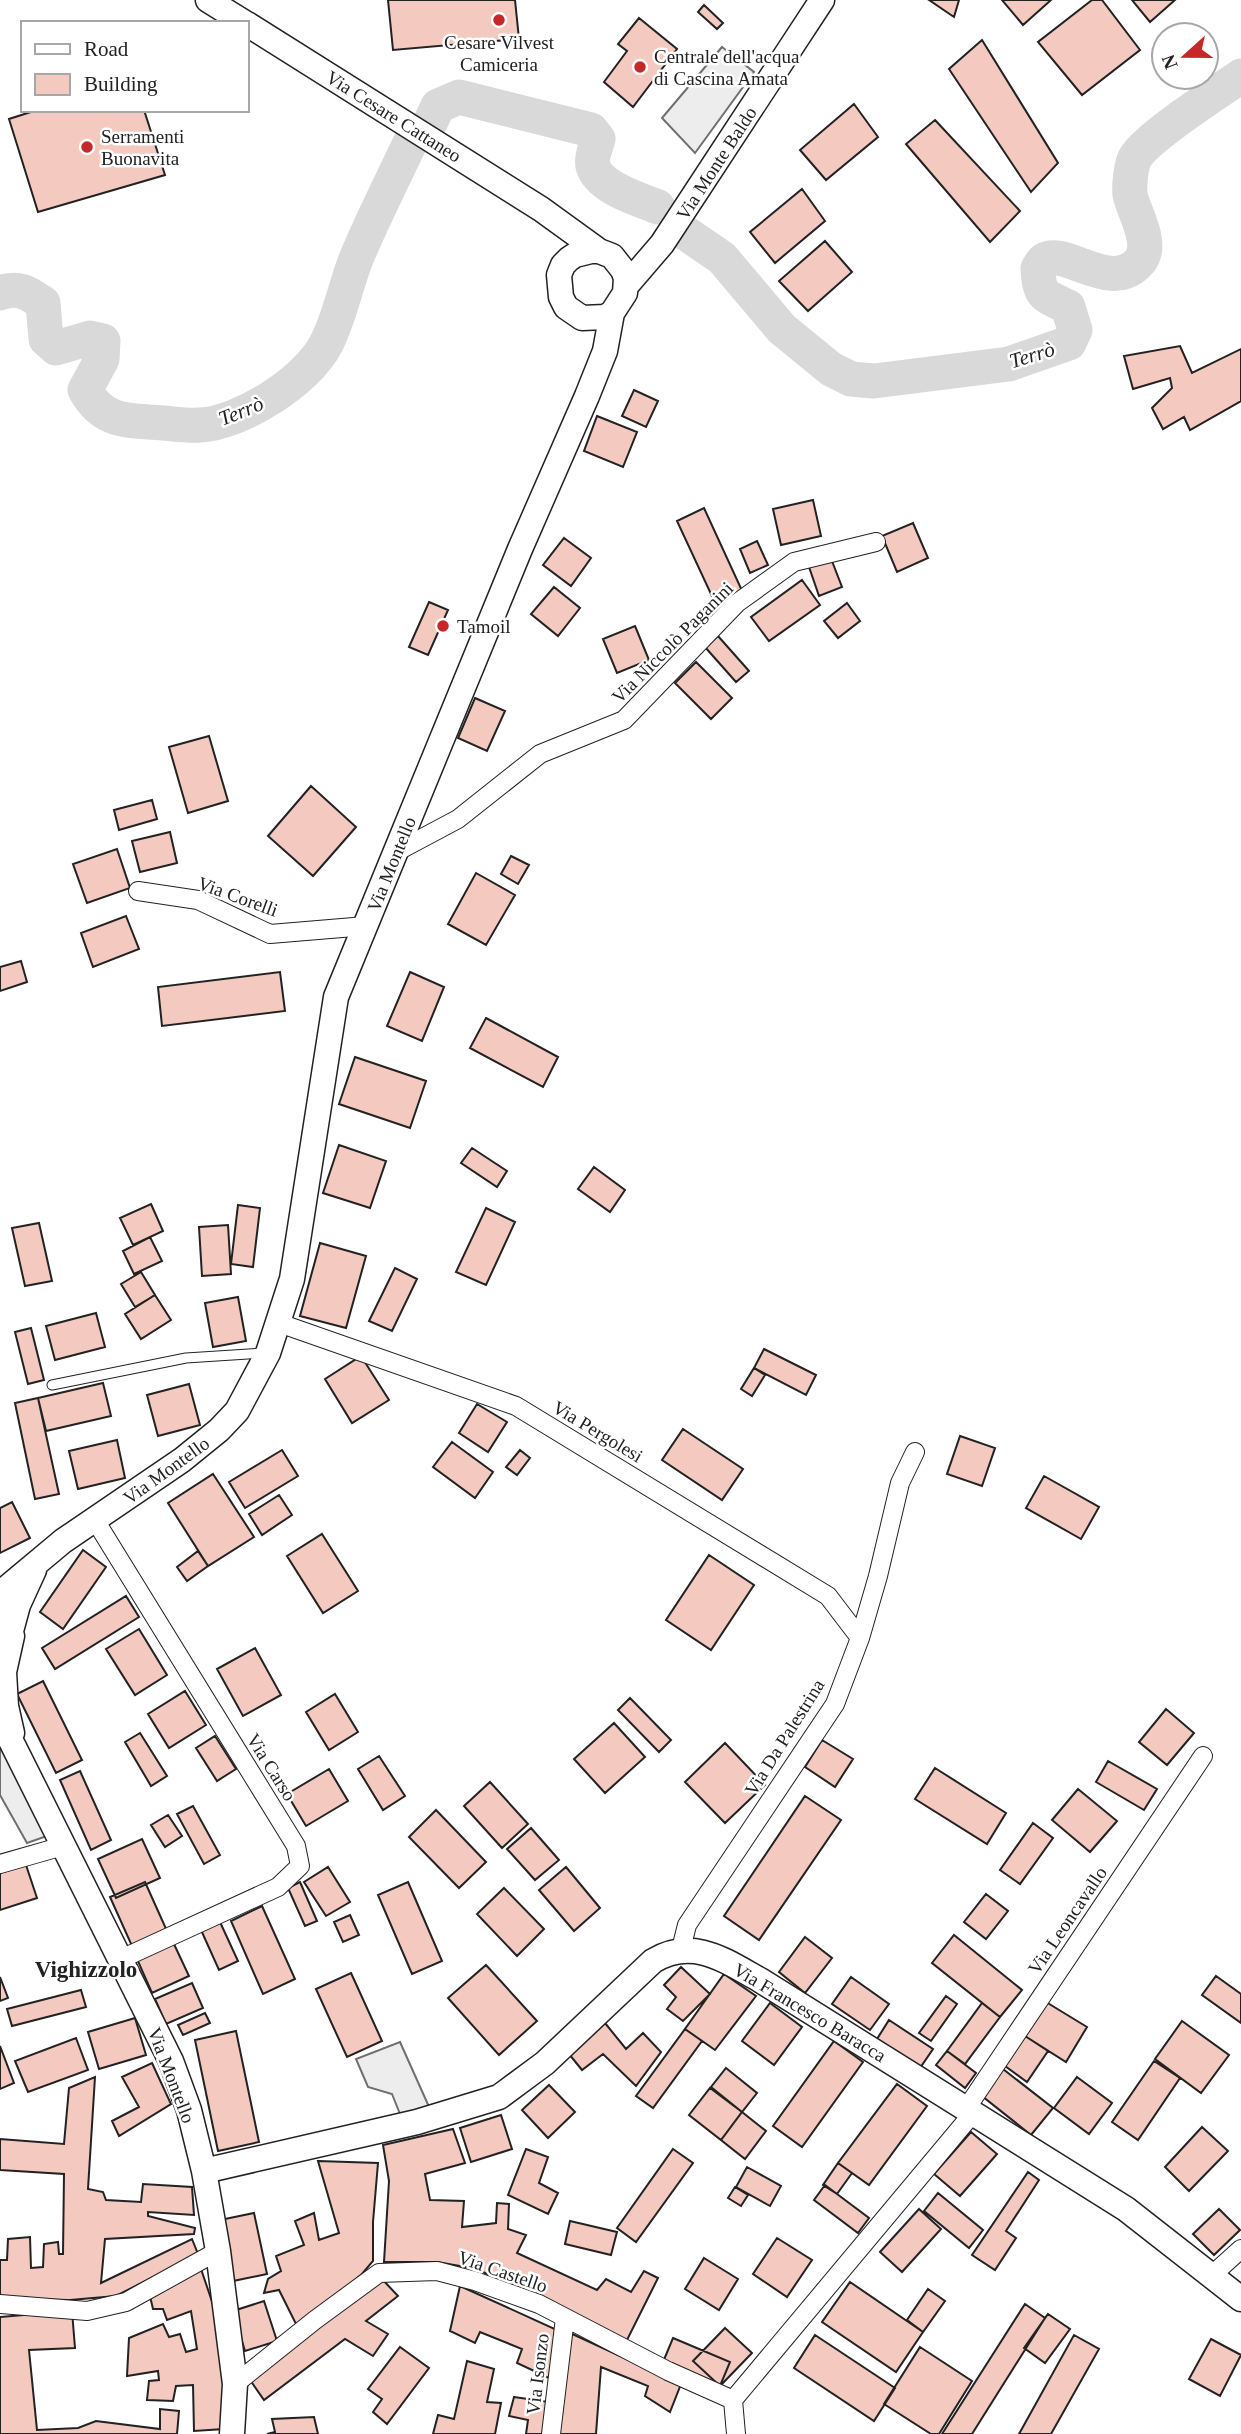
<svg xmlns="http://www.w3.org/2000/svg" width="1241" height="2434" font-family="'Times New Roman',serif">
  <style>
    .parking { fill: #ededed; stroke: #6f6f6f; stroke-width: 2 }
    .lines { fill: none; stroke-linecap: round; stroke-linejoin: round }
    .river { stroke: #d9d9d9; stroke-width: 35 }
    .building { fill: #f3c9c0; stroke: #222; stroke-width: 2 }
    .lane-casing { stroke: #222; stroke-width: 11 }
    .street-casing { stroke: #222; stroke-width: 20 }
    .secondary-casing { stroke: #222; stroke-width: 27 }
    .lane { stroke: #fff; stroke-width: 9 }
    .street { stroke: #fff; stroke-width: 18 }
    .secondary { stroke: #fff; stroke-width: 24 }
    .poi-dot { fill: #c62828; stroke: #fff; stroke-width: 2.5 }
    .labels { text-anchor: middle; stroke-width: 5; stroke-linejoin: round; paint-order: stroke }
    .poi-label { font-size: 19px; fill: #222; stroke: #fff; text-anchor: start }
    .street-label { font-size: 19px; fill: #222; stroke: #fff }
    .water-label { font-size: 21px; font-style: italic; fill: #222; stroke: #fff }
    .quarter-label { font-size: 23px; font-weight: bold; fill: #222; stroke: #fff }
  </style>
  <rect width="100%" height="100%" fill="#fff"/>
  <path class="parking" d="M722,47L754,72L695,153L662,118Z
    M0,1739L47,1836L27,1843L0,1795Z
    M400,2042L430,2109L402,2119L392,2094L368,2087L356,2059Z"/>
  <g class="lines">
    <path class="river" d="M431,121L438,106L459,97L591,130L598,139C596,146 591,159 593,166C599,188 639,199 658,207
      M687,234L722,258L782,329L831,369L851,379L874,381L1009,364L1069,343L1075,330L1068,307C1044,295 1039,297 1038,268C1038,267 1044,260 1044,260C1066,247 1112,295 1140,261C1154,243 1134,213 1130,195C1129,186 1131,165 1135,158C1147,137 1218,92 1241,76
      M0,293C18,286 28,293 43,303L46,339L56,348L90,338L103,341L102,359L85,390C104,424 128,420 163,423C175,424 188,426 200,425C241,423 307,381 326,344C340,317 345,287 356,259C372,220 392,181 410,143"/>
  </g>
  <path class="building" d="M388,0H515L519,39L393,50Z
    M929,0H959L954,17Z
    M1002,0H1051L1023,25Z
    M1092,0H1102L1140,50L1082,95L1038,42Z
    M1132,0H1175L1150,22Z
    M704,5L723,23L717,29L698,12Z
    M639,18L677,49L633,107L604,82L627,51L618,44Z
    M982,40L1058,163L1031,192L949,69Z
    M854,104L878,137L826,180L800,150Z
    M37,110H144L165,175L38,212L9,119Z
    M935,120L1020,211L990,242L906,144Z
    M802,189L825,221L775,263L750,232Z
    M825,241L852,272L808,311L779,281Z
    M1180,346L1192,373L1241,349V401L1190,430L1184,417L1163,429L1152,408L1172,388L1170,378L1133,389L1124,356Z
    M634,390L658,401L646,427L622,416Z
    M597,416L637,432L623,467L584,451Z
    M813,500L821,536L781,545L773,509Z
    M704,508L744,595L717,607L677,521Z
    M913,523L928,558L897,572L882,536Z
    M564,538L591,558L571,586L543,565Z
    M757,541L768,565L750,573L740,549Z
    M830,556L842,587L819,596L808,564Z
    M802,580L820,605L769,641L751,617Z
    M554,587L580,608L558,636L531,614Z
    M429,602L448,610L428,655L409,647Z
    M847,603L860,621L838,638L824,621Z
    M635,626L649,660L617,673L603,639Z
    M718,636L749,671L736,682L705,647Z
    M696,662L732,698L711,719L675,683Z
    M475,698L505,711L487,751L458,738Z
    M209,736L228,801L188,813L169,747Z
    M311,786L356,827L313,876L268,836Z
    M152,800L157,819L119,830L114,810Z
    M170,832L177,863L140,872L132,841Z
    M117,849L130,888L87,903L73,864Z
    M511,856L529,865L518,884L501,874Z
    M476,873L515,895L486,945L448,924Z
    M126,916L139,949L93,967L81,933Z
    M21,961L27,982L0,991V967Z
    M280,972L285,1011L162,1026L158,987Z
    M410,972L444,987L422,1041L387,1026Z
    M486,1018L558,1057L543,1087L470,1048Z
    M355,1057L426,1081L410,1128L339,1104Z
    M339,1145L386,1161L370,1208L323,1193Z
    M472,1148L507,1171L497,1187L461,1163Z
    M594,1167L625,1190L610,1212L578,1189Z
    M151,1204L163,1231L133,1245L120,1218Z
    M238,1205L260,1208L253,1267L231,1264Z
    M486,1208L515,1222L486,1285L456,1272Z
    M39,1223L52,1281L25,1286L12,1228Z
    M228,1225L231,1274L202,1276L199,1227Z
    M150,1237L162,1261L134,1274L123,1251Z
    M320,1243L366,1256L346,1328L300,1316Z
    M395,1268L417,1279L392,1331L369,1321Z
    M141,1272L155,1295L135,1307L121,1284Z
    M155,1295L171,1320L141,1339L125,1314Z
    M238,1297L246,1341L213,1347L205,1303Z
    M96,1313L105,1347L55,1360L46,1326Z
    M31,1328L44,1380L28,1384L15,1332Z
    M764,1349L816,1375L806,1395L754,1368Z
    M361,1356L389,1400L352,1423L325,1379Z
    M754,1368L765,1375L752,1396L741,1389Z
    M103,1383L111,1416L46,1431L38,1398Z
    M189,1384L200,1425L158,1436L147,1395Z
    M38,1398L59,1494L35,1499L15,1403Z
    M477,1404L507,1422L488,1452L459,1433Z
    M683,1429L743,1469L722,1500L662,1460Z
    M960,1436L995,1448L982,1486L947,1474Z
    M117,1440L125,1478L78,1489L69,1451Z
    M452,1442L493,1472L475,1498L433,1467Z
    M282,1450L298,1476L245,1508L229,1482Z
    M520,1450L530,1458L517,1475L506,1467Z
    M213,1474L254,1537L208,1566L168,1503Z
    M1044,1476L1099,1507L1081,1539L1026,1508Z
    M279,1495L292,1515L262,1535L249,1514Z
    M12,1502L30,1538L0,1553V1508Z
    M322,1534L358,1591L323,1613L287,1556Z
    M83,1550L106,1567L63,1629L40,1612Z
    M198,1551L208,1566L187,1581L177,1567Z
    M709,1555L754,1585L711,1650L666,1620Z
    M126,1596L139,1617L55,1669L42,1648Z
    M139,1629L167,1675L135,1695L106,1649Z
    M255,1648L281,1695L243,1716L217,1669Z
    M43,1681L82,1760L56,1773L17,1694Z
    M185,1691L206,1725L169,1748L148,1714Z
    M335,1694L358,1732L329,1750L306,1712Z
    M630,1698L671,1740L659,1752L618,1710Z
    M1166,1709L1194,1733L1167,1765L1139,1742Z
    M614,1723L645,1757L605,1793L574,1759Z
    M140,1733L167,1776L151,1786L125,1742Z
    M215,1736L236,1769L217,1781L196,1748Z
    M822,1740L853,1759L835,1787L805,1767Z
    M725,1743L765,1785L725,1823L685,1782Z
    M379,1756L405,1796L383,1810L358,1769Z
    M1108,1761L1157,1789L1144,1810L1096,1782Z
    M935,1768L1006,1813L987,1844L915,1799Z
    M329,1769L348,1801L306,1826L287,1794Z
    M80,1771L111,1840L91,1850L60,1780Z
    M490,1782L528,1824L502,1848L464,1806Z
    M1078,1789L1117,1821L1090,1852L1052,1820Z
    M805,1796L841,1820L759,1940L724,1916Z
    M193,1806L220,1855L204,1864L177,1814Z
    M436,1810L486,1862L459,1888L409,1837Z
    M168,1815L182,1836L165,1847L151,1825Z
    M1033,1823L1053,1838L1020,1884L1000,1870Z
    M531,1828L559,1860L535,1880L507,1849Z
    M142,1839L160,1878L116,1898L98,1859Z
    M26,1865L37,1898L0,1910V1873Z
    M328,1867L350,1902L326,1916L304,1882Z
    M566,1867L600,1908L574,1931L539,1890Z
    M145,1882L167,1931L132,1946L110,1897Z
    M300,1882L317,1921L305,1926L288,1888Z
    M408,1882L442,1961L412,1974L378,1895Z
    M504,1888L544,1929L517,1956L477,1914Z
    M986,1894L1008,1911L986,1939L964,1922Z
    M262,1906L295,1979L263,1994L231,1921Z
    M350,1915L359,1935L343,1942L334,1922Z
    M220,1922L238,1961L219,1970L201,1930Z
    M954,1935L1022,1990L1000,2017L932,1963Z
    M805,1937L832,1958L805,1993L779,1972Z
    M173,1942L189,1976L152,1993L137,1959Z
    M486,1965L537,2021L499,2055L448,1998Z
    M681,1967L710,1994L683,2021L667,2009L676,1997L664,1985Z
    M351,1973L382,2041L347,2057L316,1989Z
    M724,1974L756,1996L715,2050L685,2029Z
    M1216,1976L1241,1994V2023L1202,1995Z
    M0,1977L8,1998L0,2001Z
    M851,1977L889,2004L870,2030L832,2004Z
    M192,1983L203,2008L166,2024L155,1999Z
    M81,1990L86,2007L12,2026L7,2009Z
    M946,1996L957,2004L931,2041L919,2033Z
    M1046,2002L1087,2027L1066,2062L1025,2036Z
    M770,2003L802,2027L774,2065L742,2041Z
    M982,2003L1000,2017L965,2064L947,2051Z
    M205,2013L210,2023L183,2035L178,2025Z
    M135,2018L146,2055L99,2069L88,2032Z
    M889,2020L933,2049L920,2068L877,2039Z
    M1182,2021L1229,2055L1201,2093L1155,2059Z
    M605,2023L626,2049L643,2033L661,2052L636,2086L603,2054L582,2070L569,2054Z
    M685,2029L702,2041L653,2108L636,2096Z
    M236,2031L259,2142L218,2151L195,2040Z
    M1025,2036L1048,2051L1027,2082L1005,2066Z
    M76,2038L88,2070L28,2092L15,2061Z
    M834,2041L863,2062L802,2147L773,2126Z
    M0,2046L14,2083L0,2089Z
    M947,2051L976,2073L965,2088L936,2065Z
    M1154,2061L1180,2078L1138,2140L1112,2122Z
    M152,2063L171,2104L119,2136L112,2121L139,2107L122,2077Z
    M726,2068L757,2093L742,2112L711,2087Z
    M1003,2069L1053,2108L1031,2135L982,2096Z
    M95,2077L88,2189L103,2192L106,2200L141,2202L143,2184L192,2187L194,2215L148,2212V2216L195,2228L194,2234L105,2239L101,2283L192,2239L198,2254L116,2296L70,2300L0,2299V2260H7L8,2239L30,2237L31,2268L43,2267L44,2244L58,2242L59,2254H63L64,2174L0,2170V2139L64,2144L69,2088Z
    M1077,2077L1112,2103L1089,2134L1054,2108Z
    M897,2084L927,2106L869,2185L838,2163Z
    M549,2085L575,2112L548,2138L522,2110Z
    M710,2088L742,2112L721,2140L689,2115Z
    M742,2112L766,2131L745,2159L721,2140Z
    M501,2115L512,2149L471,2162L460,2128Z
    M1202,2127L1228,2151L1189,2191L1165,2167Z
    M453,2129L465,2163L425,2174L430,2200L464,2201L462,2227L496,2223L497,2203L509,2204L508,2229L526,2235L517,2253L597,2290L606,2279L631,2292L644,2271L658,2278L626,2342L477,2269L437,2262H384L389,2181L383,2145Z
    M971,2132L997,2154L960,2196L934,2174Z
    M526,2149L548,2157L539,2183L558,2193L548,2214L508,2195Z
    M673,2149L693,2163L636,2242L617,2228Z
    M318,2161L378,2163L373,2222V2261L362,2274L298,2328L279,2290L264,2293L268,2279L281,2271L276,2256L304,2245L295,2221L314,2213L319,2240L339,2233Z
    M838,2163L852,2173L837,2194L823,2185Z
    M747,2167L781,2186L770,2206L736,2187Z
    M1028,2172L1039,2180L1006,2231L1016,2238L995,2270L972,2255Z
    M825,2185L869,2218L858,2233L814,2200Z
    M735,2187L748,2195L741,2206L728,2198Z
    M938,2193L983,2230L969,2248L924,2211Z
    M919,2209L941,2229L902,2272L880,2252Z
    M1219,2209L1240,2230L1214,2255L1193,2234Z
    M254,2213L267,2274L233,2281L220,2220Z
    M570,2221L617,2232L611,2255L565,2244Z
    M777,2238L812,2260L787,2297L753,2274Z
    M704,2258L738,2279L719,2310L685,2289Z
    M200,2266L227,2346L224,2429L194,2431L193,2385L176,2386L173,2401L147,2400L149,2381L159,2380L158,2371L127,2376L129,2338L163,2324L169,2337L180,2334L186,2352L197,2349L191,2311L167,2320L163,2309H153L149,2292Z
    M382,2279L398,2296L366,2321L388,2334L373,2356L345,2339L264,2400L250,2380Z
    M850,2282L923,2332L896,2372L822,2322Z
    M460,2286L557,2330L549,2378L517,2363L522,2349L480,2332L475,2343L450,2331Z
    M928,2289L945,2301L923,2332L907,2320Z
    M264,2301L277,2341L245,2351L233,2311Z
    M1025,2304L1045,2318L972,2434H942Z
    M72,2311L75,2348L29,2350L37,2430L78,2428L96,2421L160,2429V2409L179,2411L177,2434H0V2317Z
    M1048,2314L1070,2329L1045,2363L1024,2348Z
    M725,2328L752,2353L720,2386L693,2361Z
    M568,2332L681,2384L670,2412L645,2396L648,2386L601,2367L596,2434H559Z
    M815,2335L895,2388L874,2421L794,2368Z
    M1074,2335L1099,2349L1051,2434H1019Z
    M673,2338L730,2362L720,2386L663,2362Z
    M1211,2339L1241,2355L1220,2396L1189,2379Z
    M400,2347L429,2368L387,2424L373,2412L382,2399L368,2389Z
    M920,2347L972,2381L939,2434H931L884,2404Z
    M467,2361L494,2369L487,2402L501,2403L495,2434H433L438,2415L454,2419Z
    M514,2397L549,2402L547,2434H526L528,2420L509,2416Z
    M314,2417L318,2434H267L275,2432L272,2419Z"/>
  <g class="lines">
    <g class="lane-casing">
      <path id="lane" d="M52,1385L186,1358L263,1353"/>
    </g>
    <g class="street-casing">
      <path id="street" d="M396,852L458,819L540,754L624,720L737,603L794,562L876,542
        M138,891L198,900L270,934L366,926
        M279,1323L516,1406L828,1596L860,1638
        M95,1520L296,1846L300,1866L278,1887L121,1959
        M0,1864L63,1846
        M681,1949L687,1925L835,1704L860,1638L878,1576L900,1483L915,1452
        M966,2109L1203,1756
        M1211,2276L1241,2249
        M0,2304L87,2311L126,2302L218,2251
        M235,2384L315,2320L379,2273L437,2271L475,2281L539,2304L668,2371L733,2400
        M733,2400L973,2113
        M733,2400L736,2434
        M551,2434L565,2318"/>
    </g>
    <g class="secondary-casing">
      <path id="secondary" d="M208,0L245,23
        M247,24L541,209L599,251
        M626,286L662,244L822,0
        M0,1597L8,1587L63,1541L182,1460L219,1430L237,1411L268,1353L292,1279L336,997L520,549L587,396L605,351L612,313L625,293L626,278L623,270L612,256L599,251H591L575,255L569,259L563,265L559,275L561,297L566,307L582,318L605,317L612,313
        M0,1618L8,1625L12,1636L4,1672L6,1706L12,1733
        M11,1631L18,1605L34,1570
        M0,1719L171,2061L189,2110L204,2171L218,2251L235,2384L232,2434
        M204,2171L417,2122L499,2097L545,2063L653,1961C693,1937 724,1960 760,1980L1126,2209L1241,2299"/>
    </g>
    <use href="#lane" class="lane"/>
    <use href="#street" class="street"/>
    <use href="#secondary" class="secondary"/>
  </g>
  <g class="poi-dot">
    <circle cx="499" cy="20" r="7"/>
    <circle cx="640" cy="67" r="7"/>
    <circle cx="87" cy="147" r="7"/>
    <circle cx="443" cy="626" r="7"/>
  </g>
  <g class="labels">
    <g class="poi-label">
      <text x="499" y="49" text-anchor="middle">Cesare Vilvest<tspan x="499" dy="22">Camiceria</tspan></text>
      <text x="654" y="63">Centrale dell'acqua<tspan x="654" dy="22">di Cascina Amata</tspan></text>
      <text x="101" y="143">Serramenti<tspan x="101" dy="22">Buonavita</tspan></text>
      <text x="457" y="633">Tamoil</text>
    </g>
    <g class="street-label">
      <text transform="translate(394 116) rotate(32)" y="7">Via Cesare Cattaneo</text>
      <text transform="translate(716 163) rotate(-57)" y="7">Via Monte Baldo</text>
      <text transform="translate(672 642) rotate(-45)" y="7">Via Niccolò Paganini</text>
      <text transform="translate(391 864) rotate(-68)" y="7">Via Montello</text>
      <text transform="translate(238 896) rotate(20)" y="7">Via Corelli</text>
      <text transform="translate(598 1431) rotate(31)" y="7">Via Pergolesi</text>
      <text transform="translate(166 1470) rotate(-36)" y="7">Via Montello</text>
      <text transform="translate(784 1737) rotate(-58)" y="7">Via Da Palestrina</text>
      <text transform="translate(272 1767) rotate(58)" y="7">Via Carso</text>
      <text transform="translate(1067 1920) rotate(-56)" y="7">Via Leoncavallo</text>
      <text transform="translate(810 2012) rotate(31)" y="7">Via Francesco Baracca</text>
      <text transform="translate(172 2075) rotate(69)" y="7">Via Montello</text>
      <text transform="translate(503 2271) rotate(19)" y="7">Via Castello</text>
      <text transform="translate(537 2374) rotate(-83)" y="7">Via Isonzo</text>
    </g>
    <g class="water-label">
      <text transform="translate(1032 355) rotate(-17)" y="7">Terrò</text>
      <text transform="translate(241 411) rotate(-22)" y="7">Terrò</text>
    </g>
    <g class="quarter-label">
      <text x="86" y="1977">Vighizzolo</text>
    </g>
  </g>
  <rect x="21" y="21" width="228" height="91" fill="#ffffff" stroke="#a7a7a7" stroke-width="2"/>
  <rect x="35" y="44" width="35" height="10" fill="#ffffff" stroke="#a7a7a7" stroke-width="2"/>
  <text x="84" y="56" font-size="21" fill="#222222">Road</text>
  <rect x="35" y="74" width="35" height="21" fill="#f3c9c0" stroke="#a7a7a7" stroke-width="2"/>
  <text x="84" y="91" font-size="21" fill="#222222">Building</text>
  <g transform="translate(1185 56) rotate(249)"><circle r="33" fill="#ffffff" stroke="#a7a7a7" stroke-width="2"/>
  <path d="M0-5L12 26L0 18L-12 26Z" fill="#c62828"/>
  <text y="-10" font-size="19" font-weight="bold" text-anchor="middle" fill="#222222">N</text>
  </g>
</svg>
